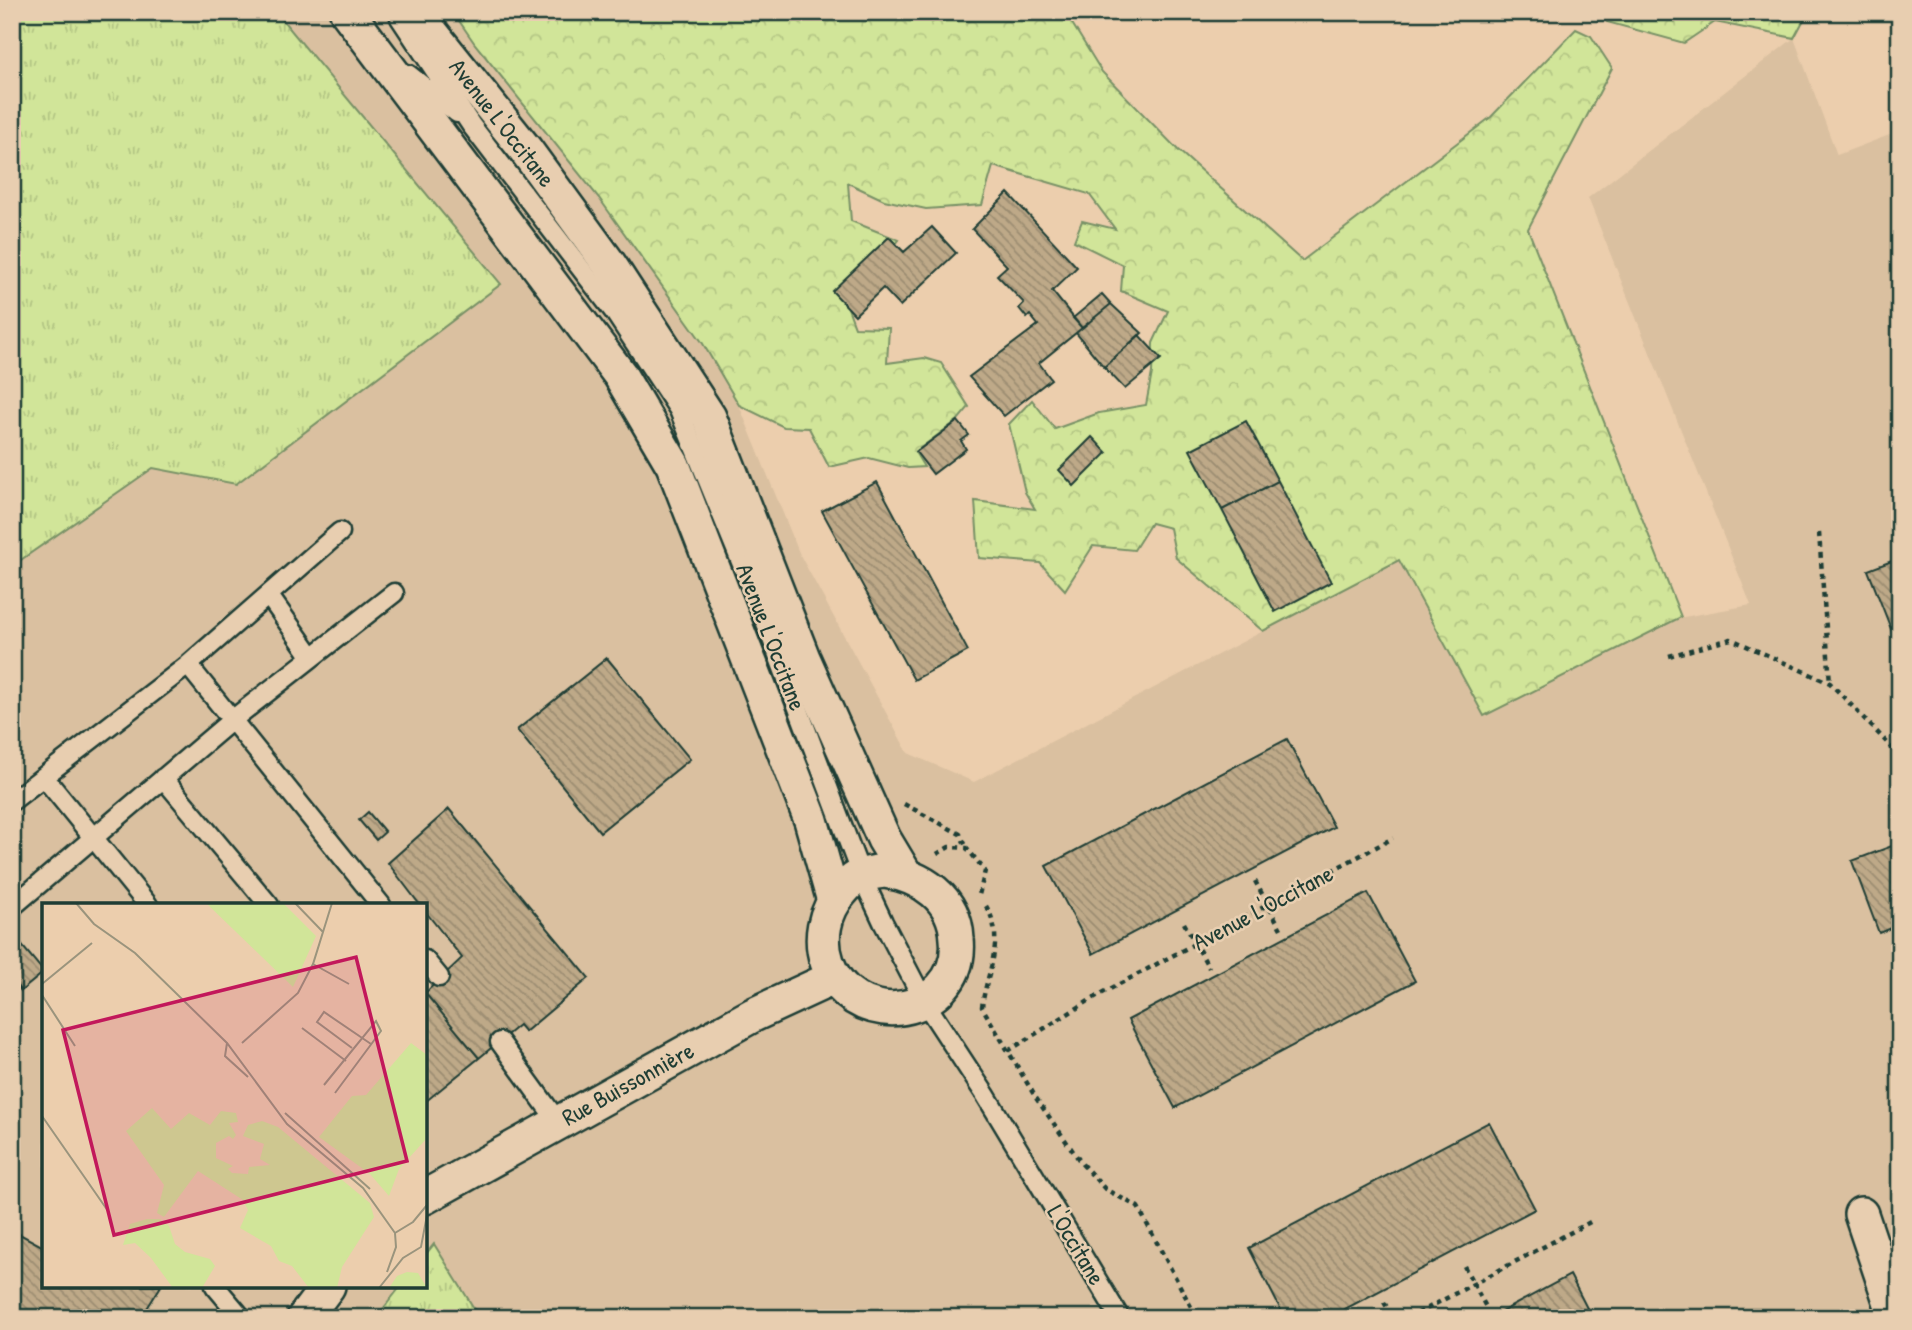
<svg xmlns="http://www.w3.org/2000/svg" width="1912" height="1330" font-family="'Patrick Hand',sans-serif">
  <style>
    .built { fill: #dac0a0; fill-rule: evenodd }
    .grass { fill: url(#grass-tufts); stroke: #789166; stroke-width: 2 }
    .forest { fill: url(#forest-crowns); stroke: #789166; stroke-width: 2 }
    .building { fill: url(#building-back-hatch); stroke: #1f3d34; stroke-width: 2 }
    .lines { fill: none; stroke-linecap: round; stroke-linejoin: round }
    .lane-casing { stroke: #1f3d34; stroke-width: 23 }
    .street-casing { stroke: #1f3d34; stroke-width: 38 }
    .path { stroke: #1f3d34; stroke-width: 4.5; stroke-dasharray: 5 5; stroke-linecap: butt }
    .lane { stroke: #e8ceb0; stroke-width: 18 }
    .street { stroke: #e8ceb0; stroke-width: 33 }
    .labels { text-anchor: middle; stroke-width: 5; stroke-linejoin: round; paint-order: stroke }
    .street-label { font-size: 24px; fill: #1f3d34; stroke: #e8ceb0 }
    .inset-road { fill: none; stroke: #9a947d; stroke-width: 2 }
    .view { fill: #c2185b; fill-opacity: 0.15; stroke: #c2185b; stroke-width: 3.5 }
    .inset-edge { fill: none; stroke: #1f3d34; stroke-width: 3.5 }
  </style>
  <defs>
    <pattern id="grass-tufts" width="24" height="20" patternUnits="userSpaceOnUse" patternTransform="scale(1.75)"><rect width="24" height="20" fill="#d1e599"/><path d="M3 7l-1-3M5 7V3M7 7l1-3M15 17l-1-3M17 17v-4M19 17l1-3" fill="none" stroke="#b3c584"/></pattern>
    <pattern id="forest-crowns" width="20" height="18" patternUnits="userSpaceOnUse" patternTransform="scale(1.75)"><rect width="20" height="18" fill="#d1e599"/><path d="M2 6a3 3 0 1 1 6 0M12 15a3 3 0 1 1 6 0" fill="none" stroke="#b3c584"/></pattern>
    <pattern id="building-back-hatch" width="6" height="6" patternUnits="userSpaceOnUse" patternTransform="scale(1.75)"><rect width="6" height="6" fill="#bea988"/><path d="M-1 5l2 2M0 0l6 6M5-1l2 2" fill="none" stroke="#9a8b70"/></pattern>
  </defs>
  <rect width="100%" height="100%" fill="#eccead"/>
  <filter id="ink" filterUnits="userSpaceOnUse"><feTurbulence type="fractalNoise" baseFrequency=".0143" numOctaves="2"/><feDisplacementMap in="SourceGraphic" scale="14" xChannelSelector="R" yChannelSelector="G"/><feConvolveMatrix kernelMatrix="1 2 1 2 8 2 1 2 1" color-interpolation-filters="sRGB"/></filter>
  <g filter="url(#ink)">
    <path class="built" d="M12,12H453L475,44L599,198L702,342L739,405L800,555L908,753L974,782L1399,560L1484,716L1678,618L1751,605L1588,198L1794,38L1837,155L1900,131V1318H12ZM44,905H425V1286H44Z"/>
    <path class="grass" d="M12,12H276L501,284L236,484L153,468L12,566Z
      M434,1244L480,1318H376L401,1286H425V1255Z"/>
    <path class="forest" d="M453,12H1065L1102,72L1178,150L1302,261L1491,117L1576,29L1591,36L1612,68L1528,229L1681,617L1484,716L1399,560L1263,631L1176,558L1170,528L1151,523L1134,550L1093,546L1065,590L1040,563L979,558L975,501L1035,509L1025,492L1009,424L1032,400L1055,429L1099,413L1146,405L1152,373L1153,343L1168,311L1121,291L1123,265L1074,241L1082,221L1115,229L1089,194L993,166L982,205L926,209L884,200L848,183L851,221L899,240L848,308L855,327L889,328L887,363L924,358L941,363L969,407L958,420L915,452L924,467L908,468L869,458L829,467L809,428L784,427L739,405L702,342L599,198L475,44Z
      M1603,12H1808L1794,38L1715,22L1684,43L1607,22Z"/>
    <path class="building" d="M1008,193L1077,267L1052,291L1082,328L1039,363L1051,379L1004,416L969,377L1038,325L1030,315L1027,318L1019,308L1024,303L997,275L1007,266L972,229Z
      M932,227L956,253L900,306L883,288L855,315L832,291L889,237L904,252Z
      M1102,294L1111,304L1082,328L1073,318Z
      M1111,304L1142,333L1104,367L1076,333Z
      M1139,335L1161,359L1125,389L1104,367Z
      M958,421L969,435L961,441L966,449L933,474L916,452Z
      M1246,421L1278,481L1222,510L1190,450Z
      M1092,437L1107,453L1074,486L1059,470Z
      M1278,481L1331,582L1275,612L1222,510Z
      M877,482L968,651L914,680L822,511Z
      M1900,558V652L1868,570Z
      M607,658L690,759L600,832L517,730Z
      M1287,739L1334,827L1093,954L1046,866Z
      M449,809L589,978L525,1032L519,1025L479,1058L425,993L462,958L425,911V905H420L388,863Z
      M368,812L385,832L376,840L359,820Z
      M1900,843V924L1879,933L1852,861Z
      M1368,893L1415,981L1175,1108L1128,1020Z
      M14,936L44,972L21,991L12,980Z
      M425,993L479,1058L425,1102Z
      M1489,1122L1535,1209L1328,1318H1285L1249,1248Z
      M12,1230L44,1247V1286H161L141,1318H12Z
      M1570,1275L1592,1318H1490Z"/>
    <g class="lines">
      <g class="lane-casing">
        <path id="lane" d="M400,18L471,125L615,313L679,410L766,623L861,875L883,922L924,1001L985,1094L1120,1318
          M408,74L457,113
          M269,596L312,657
          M188,665L381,905
          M44,777L148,905
          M163,778L269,905
          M12,801L188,665L340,532
          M12,907L232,720L394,593
          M425,960L439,977
          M500,1042L558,1122
          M215,1286L242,1318"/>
      </g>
      <g class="street-casing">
        <path id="street" d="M347,12L620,375L673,465L811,820L834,901
          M411,12L431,32L525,149L609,264L709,417L803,658L884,839L905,874
          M884,871C922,876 955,898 957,939C959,958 954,974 941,988C927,1003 904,1011 883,1008C827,1000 804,934 842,891C847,885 855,877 863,875C869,873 877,872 884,871Z
          M425,1197L753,1015L833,978
          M1861,1214L1896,1318
          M304,1318L328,1286"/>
      </g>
      <path class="path" d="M1819,533L1830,683
        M1669,656L1731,639L1830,683L1900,756
        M904,804L960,834L967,848
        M937,854L949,847L967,848L985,871L979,895
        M1255,881L1281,929
        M986,906C1007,941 986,972 982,1007L1036,1098L1082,1164L1105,1189L1138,1207L1197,1318
        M1184,923L1209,968
        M1008,1051L1095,997L1393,838
        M1464,1266L1487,1309
        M1384,1302L1393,1318
        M1409,1318L1594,1220"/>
      <use href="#lane" class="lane"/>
      <use href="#street" class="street"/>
    </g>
  </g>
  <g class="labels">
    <g class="street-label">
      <text transform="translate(502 123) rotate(52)" y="8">Avenue L'Occitane</text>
      <text transform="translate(771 637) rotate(69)" y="8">Avenue L'Occitane</text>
      <text transform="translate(1263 908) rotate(-28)" y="8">Avenue L'Occitane</text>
      <text transform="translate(628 1084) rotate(-29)" y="8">Rue Buissonnière</text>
      <text transform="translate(1076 1245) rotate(59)" y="8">L'Occitane</text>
    </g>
  </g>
  <g transform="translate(42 903)">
    <rect width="385" height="385" fill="#eccead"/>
    <path d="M164,0H241L274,33L251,84ZM369,140L385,152V235L357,266L347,293L328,271L277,234L310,193L324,192Z" fill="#d1e599"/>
    <path d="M110,205L129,226L147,210L168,222L179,208L194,210L196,219L187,220L194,232L191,236L187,233L174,240V255L191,263L186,266L190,270L206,271L207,264L228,262L218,256L222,241L201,233L206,222L220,218L236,224L328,300L332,314L300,364L295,385H267L250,363L237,358L229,343L198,325L206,307L201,297L156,268L122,314L115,310L122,282L84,228ZM105,316H118L127,323L133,341L143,349L168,356L173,363L160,385H131L109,355L93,340L81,342L88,321ZM365,369L376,370L385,385H347L355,373Z" fill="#d1e599"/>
    <path class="inset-road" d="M34,0L52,21L93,50L185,140L245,221L321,285L353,330M281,29L290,0M271,61L307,81M0,81L50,40M0,92L33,143M260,125L304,158M185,140L183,153L206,174M200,140L256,90L271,61L281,29L253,0M310,145L275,119L282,109L329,141M282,182L334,118L339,128L293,190M243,210L328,286M0,213L66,308M345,369L354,344L353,330L371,319L385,302M337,385L361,355L379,344L385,312"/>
    <path class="view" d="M314,54L365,258L72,332L21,127Z"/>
    <rect width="385" height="385" class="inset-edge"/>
  </g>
  <rect width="1912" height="1330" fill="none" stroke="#e8ceb0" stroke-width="42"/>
  <rect x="21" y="21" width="1870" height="1288" fill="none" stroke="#1f3d34" stroke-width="2.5" filter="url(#ink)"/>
</svg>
